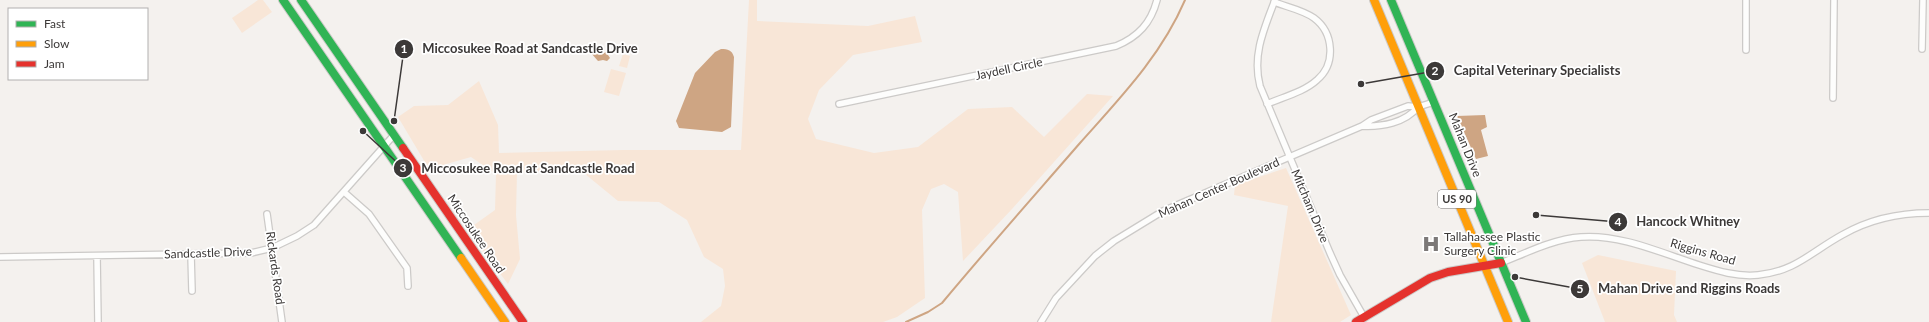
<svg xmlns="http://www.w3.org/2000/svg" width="1929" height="322" font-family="Lato,sans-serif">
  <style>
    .green { fill: #f8e6d7 }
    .water { fill: #cea583 }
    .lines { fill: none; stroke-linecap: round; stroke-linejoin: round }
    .stream { stroke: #cea583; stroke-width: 2 }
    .street-casing { stroke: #cccac8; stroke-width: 8 }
    .fast-casing { stroke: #cccac8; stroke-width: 10 }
    .slow-casing { stroke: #cccac8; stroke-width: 10 }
    .jam-casing { stroke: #cccac8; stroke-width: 10 }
    .street { stroke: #fdfdfc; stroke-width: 5.5 }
    .fast { stroke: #30b455; stroke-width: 8 }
    .slow { stroke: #ff9f0a; stroke-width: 8 }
    .jam { stroke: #e5322d; stroke-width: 8 }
    .labels { text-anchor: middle; stroke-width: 3.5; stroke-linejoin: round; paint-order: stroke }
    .shield { fill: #fff; stroke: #767474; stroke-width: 1 }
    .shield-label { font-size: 11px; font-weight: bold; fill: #3c3938 }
    .street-label { font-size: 12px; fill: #3c3938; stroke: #fff }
    .poi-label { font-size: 12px; fill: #3c3938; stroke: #fff; text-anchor: start }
    .leader { fill: none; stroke: #3c3938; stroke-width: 1.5 }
    .callout-dot { fill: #3c3938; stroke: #fff; stroke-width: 1.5 }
    .mark-label { font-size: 12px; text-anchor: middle; font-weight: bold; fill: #fff }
    .callout-label { font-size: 13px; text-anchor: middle; font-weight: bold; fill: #3c3938; stroke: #fff; stroke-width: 3.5; stroke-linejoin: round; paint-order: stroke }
  </style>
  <rect width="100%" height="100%" fill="#f4f1ee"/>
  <path class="green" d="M258,0H263L272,12L242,33L232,18Z
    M749,0H757V21L868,26L915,16L922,42L853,55L819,90L808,119L816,139L874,153L918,147L968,109L1012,107L1044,137L1087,94L1113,96L1012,209L963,261L958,192L944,184L931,189L922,210L925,298L897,317L883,322H701L721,306L725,286L723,269L704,257L687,220L659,202L618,201L585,174L517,172L516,215L520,259L508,284L467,230L495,210L496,174L471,157L429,169L398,117L414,106L448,105L479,81L498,125L499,153L623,150H741Z
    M623,54L630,56L627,68L619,66Z
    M611,69L626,73L619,96L604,92Z
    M1286,168L1351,315L1340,322H1271L1288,206L1234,195L1235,185Z
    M1598,255L1676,271L1674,315L1677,322H1605L1582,263Z"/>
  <path class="water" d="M594,47L602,54L606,52L610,58L607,61L603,60L598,61L591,53Z
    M721,49C728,49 732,50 734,57L731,127L722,132L679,128L676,121L695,73L715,52Z
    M1485,115L1487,127L1481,130L1488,156L1476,159L1457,116Z"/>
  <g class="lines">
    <path class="stream" d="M906,322L928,312L942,303C987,249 1034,196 1080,143C1120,98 1161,56 1185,0"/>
    <g class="street-casing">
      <path id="street" d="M1275,0C1264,29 1252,55 1260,86L1330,253L1340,275L1364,317
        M1922,49L1923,0
        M1746,50V0
        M1833,98L1834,0
        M839,104L1116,46C1138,37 1151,23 1157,0
        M1267,104C1283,97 1304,92 1317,80C1336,64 1334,33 1314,18C1303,10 1287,7 1274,2
        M1362,126C1382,127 1405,123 1418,107
        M344,192L369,214L407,268L408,286
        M267,214L282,322
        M191,255L192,291
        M97,256L98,322
        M0,257L251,253L272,248L297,236L314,225L394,135
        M1501,263C1526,253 1553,239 1581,237C1621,234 1661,253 1699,265C1718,271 1737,277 1758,275C1796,271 1811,252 1842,235C1868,220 1899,213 1929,213
        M1041,322L1056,298L1095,256L1114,241L1163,211L1362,126L1371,120L1408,106L1418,107L1434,102"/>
    </g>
    <g class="fast-casing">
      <path id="fast" d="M283,0L461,258
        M301,0L403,148
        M1391,0L1526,322"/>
    </g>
    <g class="slow-casing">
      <path id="slow" d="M1374,0L1508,322
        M461,258L505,322"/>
    </g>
    <g class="jam-casing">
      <path id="jam" d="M403,148L523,322
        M1356,322L1430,278L1448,272L1501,263"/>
    </g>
    <use href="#street" class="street"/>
    <use href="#fast" class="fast"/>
    <use href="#slow" class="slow"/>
    <use href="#jam" class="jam"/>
  </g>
  <defs>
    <g id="hospital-bare" transform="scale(1.38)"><path d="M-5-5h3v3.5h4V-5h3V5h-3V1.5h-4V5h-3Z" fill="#7c7978" stroke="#fff" stroke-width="2.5" paint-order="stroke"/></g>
  </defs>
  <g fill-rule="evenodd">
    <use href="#hospital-bare" x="1431" y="244"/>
  </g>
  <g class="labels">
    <rect class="shield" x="1438" y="190" width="38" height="18" rx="3"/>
    <g class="shield-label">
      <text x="1457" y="203">US 90</text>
    </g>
    <g class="street-label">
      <text transform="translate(1009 69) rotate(-12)" y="4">Jaydell Circle</text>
      <text transform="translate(1465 145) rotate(68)" y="4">Mahan Drive</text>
      <text transform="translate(1219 188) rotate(-24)" y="4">Mahan Center Boulevard</text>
      <text transform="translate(1310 206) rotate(67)" y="4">Mitcham Drive</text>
      <text transform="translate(476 234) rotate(56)" y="4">Miccosukee Road</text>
      <text transform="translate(1703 252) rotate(16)" y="4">Riggins Road</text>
      <text transform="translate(208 253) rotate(-2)" y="4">Sandcastle Drive</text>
      <text transform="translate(275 268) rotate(82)" y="4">Rickards Road</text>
    </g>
    <g class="poi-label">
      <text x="1444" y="241">Tallahassee Plastic<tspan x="1444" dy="14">Surgery Clinic</tspan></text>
    </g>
  </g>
  <path class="leader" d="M394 121L404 49M1361 84L1435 71M363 131L403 168M1536 215L1618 222M1515 277L1580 289"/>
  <g class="callout-dot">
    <circle cx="394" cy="121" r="4"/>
    <circle cx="1361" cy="84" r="4"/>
    <circle cx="363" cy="131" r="4"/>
    <circle cx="1536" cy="215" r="4"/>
    <circle cx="1515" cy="277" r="4"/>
    <circle cx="404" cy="49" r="10"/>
    <circle cx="1435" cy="71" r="10"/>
    <circle cx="403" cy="168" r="10"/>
    <circle cx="1618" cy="222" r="10"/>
    <circle cx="1580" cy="289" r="10"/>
  </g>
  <g class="mark-label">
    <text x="404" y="53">1</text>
    <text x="1435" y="75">2</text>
    <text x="403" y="172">3</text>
    <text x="1618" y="226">4</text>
    <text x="1580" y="293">5</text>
  </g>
  <g class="callout-label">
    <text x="530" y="53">Miccosukee Road at Sandcastle Drive</text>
    <text x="1537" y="75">Capital Veterinary Specialists</text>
    <text x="528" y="173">Miccosukee Road at Sandcastle Road</text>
    <text x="1688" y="226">Hancock Whitney</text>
    <text x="1689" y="293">Mahan Drive and Riggins Roads</text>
  </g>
  <rect x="8" y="8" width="140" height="72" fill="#ffffff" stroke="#b1b0af"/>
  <rect x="16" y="21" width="20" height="6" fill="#30b455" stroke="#b1b0af"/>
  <text x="44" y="28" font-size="12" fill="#3c3938">Fast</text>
  <rect x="16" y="41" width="20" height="6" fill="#ff9f0a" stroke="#b1b0af"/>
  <text x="44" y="48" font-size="12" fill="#3c3938">Slow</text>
  <rect x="16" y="61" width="20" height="6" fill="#e5322d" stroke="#b1b0af"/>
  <text x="44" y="68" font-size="12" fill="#3c3938">Jam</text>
</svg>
